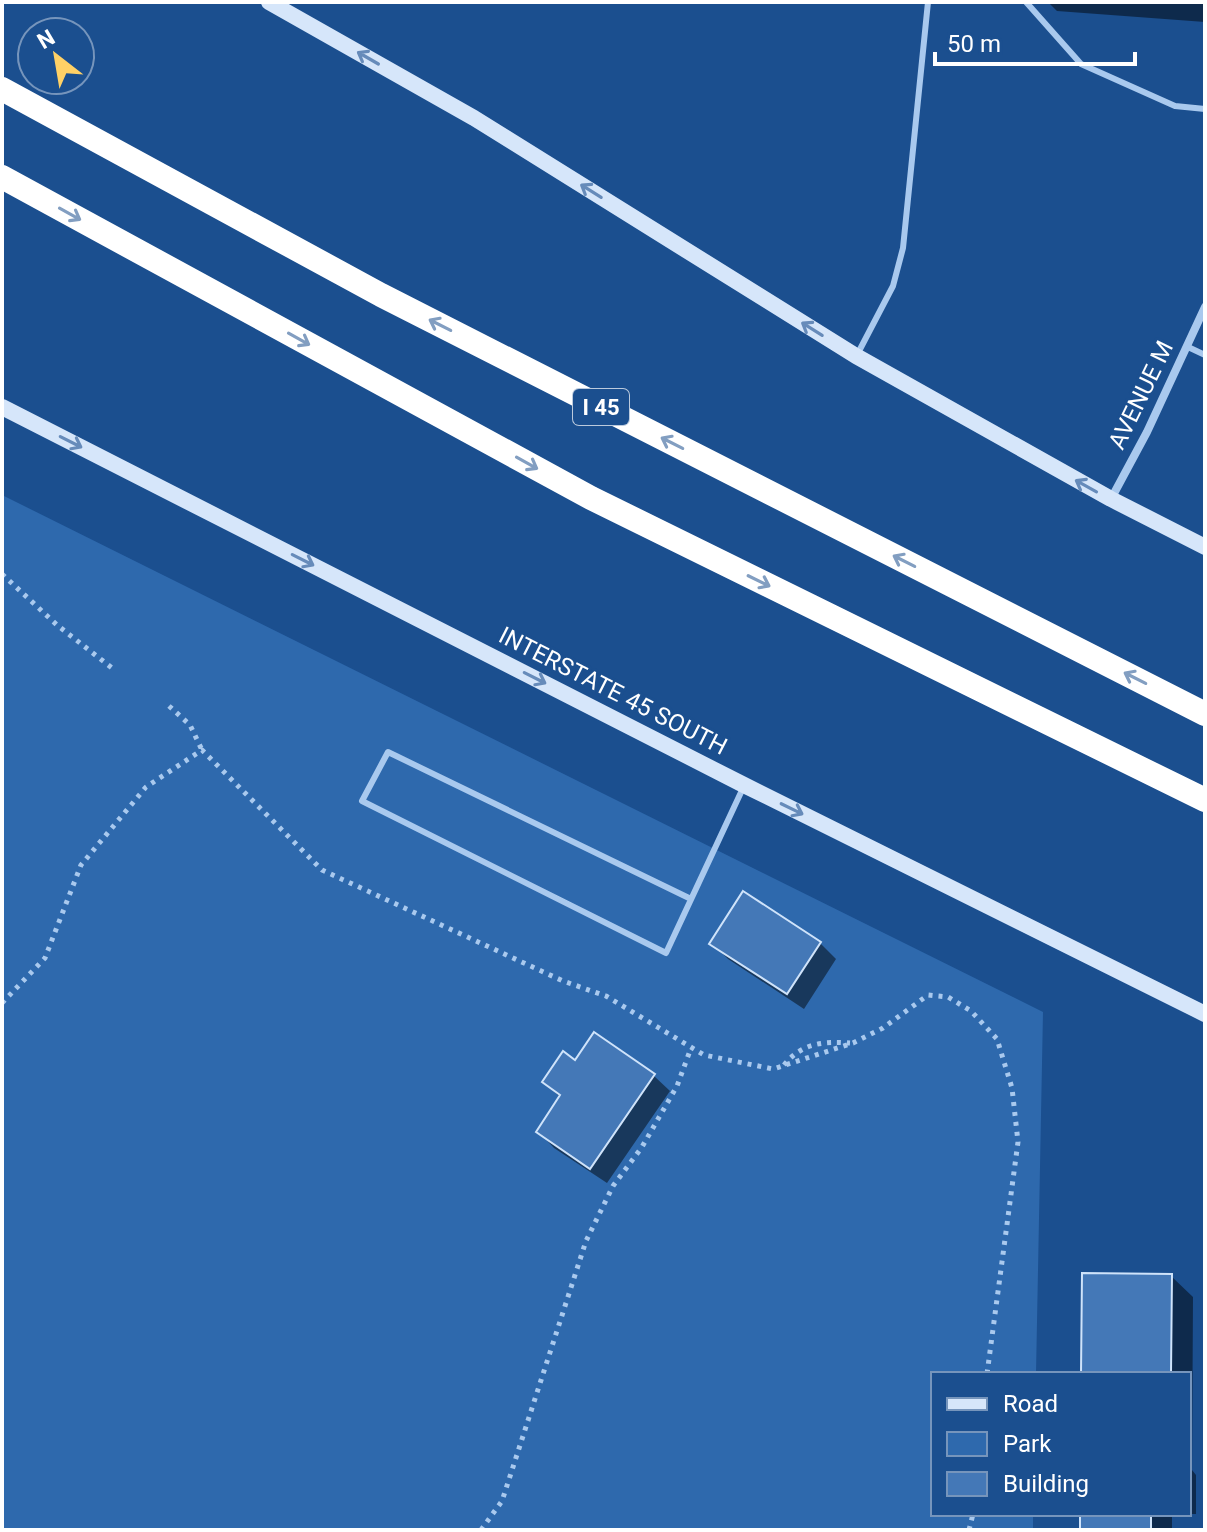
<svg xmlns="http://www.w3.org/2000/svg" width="1207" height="1532" font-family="Roboto,sans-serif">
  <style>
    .green { fill: #2e69ad }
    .shadow { fill: #0007 }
    .building { fill: #4478b7; stroke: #cfe3fa; stroke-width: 2 }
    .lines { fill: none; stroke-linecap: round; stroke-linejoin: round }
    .path { stroke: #a9c9ee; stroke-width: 5; stroke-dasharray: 4 6; stroke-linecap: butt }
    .service { stroke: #a9c9ee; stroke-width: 6 }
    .minor { stroke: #a9c9ee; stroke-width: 8 }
    .secondary { stroke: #d6e6fa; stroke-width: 16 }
    .motorway { stroke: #fff; stroke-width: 24 }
    .oneway { stroke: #668bba }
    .oneway2 { stroke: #829ec1 }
    .labels { text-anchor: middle; stroke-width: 6; stroke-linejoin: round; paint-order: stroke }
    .shield { fill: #1b4f8f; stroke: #bbcadd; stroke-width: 2 }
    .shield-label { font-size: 22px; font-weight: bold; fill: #fff }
    .street-label { font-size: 24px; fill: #fff; stroke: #1b4f8f }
  </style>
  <rect width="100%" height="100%" fill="#1b4f8f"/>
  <path class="green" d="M2,495L1043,1012L1036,1374H933V1514H1033V1530H2Z"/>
  <path class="shadow" d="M1048,2H1205V22L1057,11Z
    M712,943H820L836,959L804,1009L728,959Z
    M575,1063L653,1075L670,1091L607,1183L554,1148L538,1131L561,1098L544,1082Z
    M1171,1276L1193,1297L1192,1470L1196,1475V1514H1189V1374H1083Z
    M1082,1514H1172V1530H1082Z"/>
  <path class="building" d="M743,891L821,942L787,994L709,944Z
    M594,1032L655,1074L590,1169L536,1132L560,1095L542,1082L563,1051L575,1060Z
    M1082,1273L1172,1274L1171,1374H1081Z
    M1080,1514H1151V1530H1080Z"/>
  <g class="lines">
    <path class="path" d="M2,574L57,625L112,668
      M169,706L190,725L202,750
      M2,1003L45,958L81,865L146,787L202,750L322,870L563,981L606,996L704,1055L773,1069L853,1043L883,1028L928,995L948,997L971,1011L997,1039L1012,1088L1018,1142L987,1374
      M784,1065C802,1043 823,1041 850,1043
      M481,1530L502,1501L586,1241L613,1186L642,1147L677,1086L691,1048
      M969,1530L973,1514"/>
    <path class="service" d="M1026,2L1081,64L1175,106L1205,109
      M1188,347L1205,355
      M857,355L893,286L903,248L928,2
      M691,899L388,752L362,801L666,953L743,788"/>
    <path class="minor" d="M1111,499L1147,432L1205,307"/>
    <path class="secondary" d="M269,2L474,118L856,356L1111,499L1205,547
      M2,407L744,785L1205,1014"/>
    <path class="motorway" d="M2,89L381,295L1205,714
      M2,177L591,498L1205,800"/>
  </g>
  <defs><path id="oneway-shaft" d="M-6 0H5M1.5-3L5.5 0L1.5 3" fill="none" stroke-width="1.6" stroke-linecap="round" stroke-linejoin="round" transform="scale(2)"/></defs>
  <g class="oneway">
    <use href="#oneway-shaft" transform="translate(368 58) rotate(-150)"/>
    <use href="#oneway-shaft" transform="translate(591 191) rotate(-148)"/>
    <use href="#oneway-shaft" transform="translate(812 329) rotate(-148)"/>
    <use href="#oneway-shaft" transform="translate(71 442) rotate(27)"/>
    <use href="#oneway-shaft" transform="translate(1086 486) rotate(-151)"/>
    <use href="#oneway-shaft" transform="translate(303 560) rotate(27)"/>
    <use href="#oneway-shaft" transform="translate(535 678) rotate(27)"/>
    <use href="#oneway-shaft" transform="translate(792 809) rotate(26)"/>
  </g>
  <g class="oneway2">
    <use href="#oneway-shaft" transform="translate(70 214) rotate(29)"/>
    <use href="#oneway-shaft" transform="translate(440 325) rotate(-153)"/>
    <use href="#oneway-shaft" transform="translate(299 339) rotate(29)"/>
    <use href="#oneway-shaft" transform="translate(672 443) rotate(-153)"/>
    <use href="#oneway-shaft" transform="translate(527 463) rotate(29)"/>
    <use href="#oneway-shaft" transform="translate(904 561) rotate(-153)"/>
    <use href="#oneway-shaft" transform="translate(759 581) rotate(26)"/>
    <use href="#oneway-shaft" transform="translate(1135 678) rotate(-153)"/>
  </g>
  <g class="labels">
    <rect class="shield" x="573" y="389" width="56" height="36" rx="6"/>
    <g class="shield-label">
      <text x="601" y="415">I 45</text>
    </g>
    <g class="street-label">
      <text transform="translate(1141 395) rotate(-64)" y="8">AVENUE M</text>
      <text transform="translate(613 691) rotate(27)" y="8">INTERSTATE 45 SOUTH</text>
    </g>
  </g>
  <rect width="1207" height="1532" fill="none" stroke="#ffffff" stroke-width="8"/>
  <rect x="931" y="1372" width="260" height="144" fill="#1b4f8f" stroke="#7695bc" stroke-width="2"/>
  <rect x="947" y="1398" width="40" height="12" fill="#d6e6fa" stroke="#7695bc" stroke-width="2"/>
  <text x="1003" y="1412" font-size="24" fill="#ffffff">Road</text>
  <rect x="947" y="1432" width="40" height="24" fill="#2e69ad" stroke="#7695bc" stroke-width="2"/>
  <text x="1003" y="1452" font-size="24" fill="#ffffff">Park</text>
  <rect x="947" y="1472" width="40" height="24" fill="#4478b7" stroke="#7695bc" stroke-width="2"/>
  <text x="1003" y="1492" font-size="24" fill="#ffffff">Building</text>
  <g transform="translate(56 56) rotate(329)"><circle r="38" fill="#1b4f8f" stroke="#7695bc" stroke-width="2"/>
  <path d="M0-6L14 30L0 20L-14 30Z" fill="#ffd166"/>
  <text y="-12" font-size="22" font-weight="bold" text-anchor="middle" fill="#ffffff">N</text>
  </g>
  <path d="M935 52v12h200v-12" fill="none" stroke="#ffffff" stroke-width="4"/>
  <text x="947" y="52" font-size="24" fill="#ffffff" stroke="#1b4f8f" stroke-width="6" paint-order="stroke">50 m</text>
</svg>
